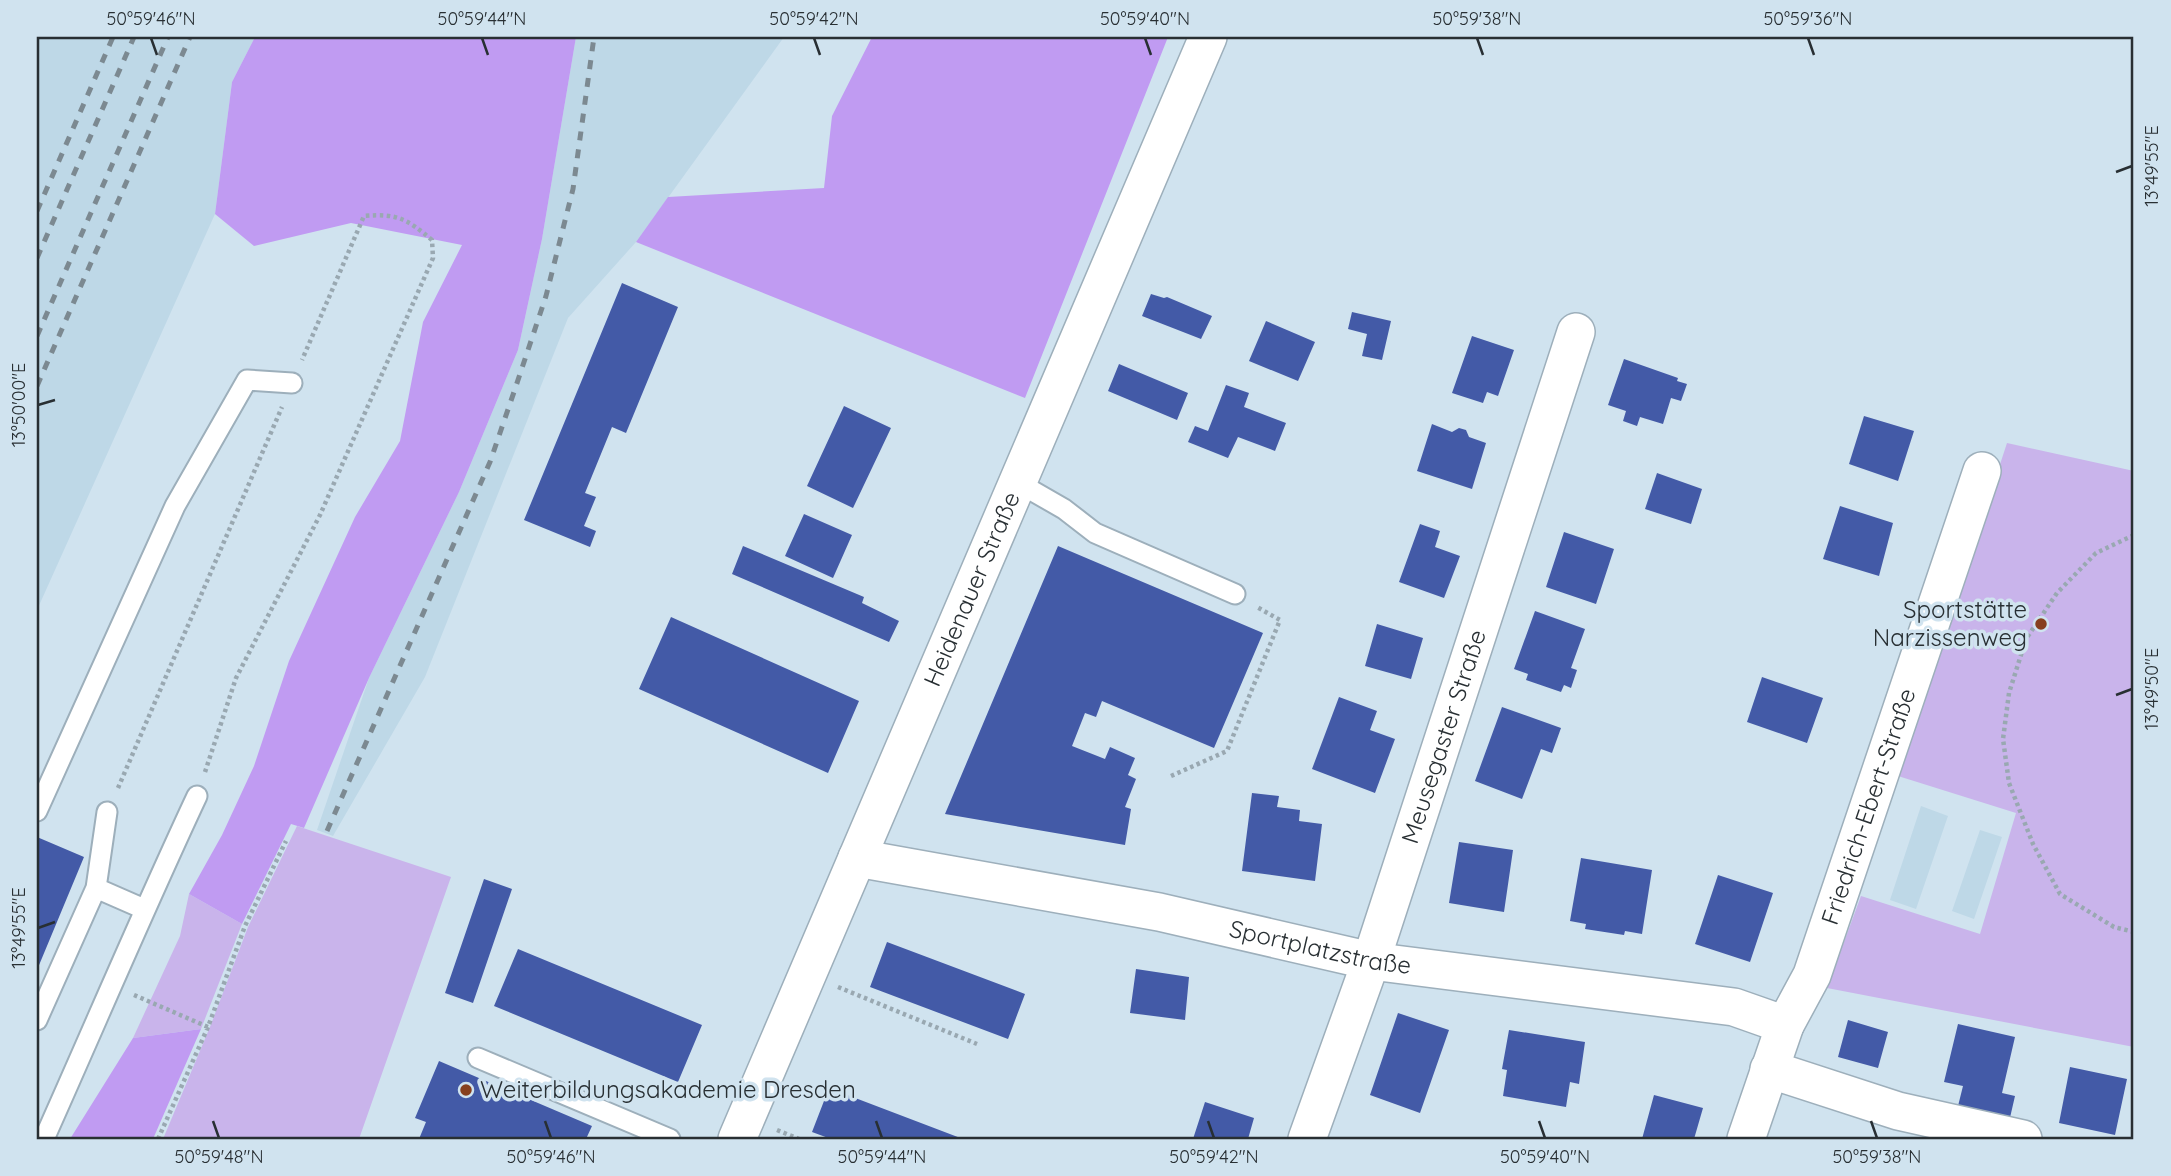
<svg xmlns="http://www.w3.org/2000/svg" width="2171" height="1176" font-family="Quicksand,sans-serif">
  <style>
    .built { fill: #bed8e7 }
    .green { fill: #c9b4eb }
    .forest { fill: #c09bf2 }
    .building { fill: #435aa7 }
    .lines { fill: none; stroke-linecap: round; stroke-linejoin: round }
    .lane-casing { stroke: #9dafbb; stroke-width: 23 }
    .street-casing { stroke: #9dafbb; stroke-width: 40 }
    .path { stroke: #99a8b1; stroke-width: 4.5; stroke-dasharray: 3.5 3.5; stroke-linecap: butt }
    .lane { stroke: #fff; stroke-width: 19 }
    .street { stroke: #fff; stroke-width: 37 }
    .rail { stroke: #7c8991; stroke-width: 5; stroke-dasharray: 9 9; stroke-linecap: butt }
    .ticks { fill: none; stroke: #282f33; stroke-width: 2.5 }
    .poi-dot { fill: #87401e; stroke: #d0e3ef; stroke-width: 2.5 }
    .labels { text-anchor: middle; stroke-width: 7; stroke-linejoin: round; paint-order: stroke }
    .street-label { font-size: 24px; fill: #282f33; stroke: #d0e3ef }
    .poi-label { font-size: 24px; fill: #282f33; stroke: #d0e3ef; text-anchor: end }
    .neatline { fill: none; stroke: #282f33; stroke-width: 2.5 }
    .ticks-label { font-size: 18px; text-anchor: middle; fill: #282f33 }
  </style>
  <rect width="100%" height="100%" fill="#d0e3ef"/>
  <path class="built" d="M37,37H255L232,82L215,214L37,610Z
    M576,37H784L636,242L568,318L425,677L333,836L317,830L369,678L459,492L518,350L542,239Z
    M1921,806L1948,816L1916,909L1890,900Z
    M1980,830L2002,837L1974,919L1952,911Z"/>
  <path class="green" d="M2007,443L2134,471V1047L1827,988L1861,896L1980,934L2016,813L1898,776Z
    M297,826L451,877L359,1139H163L210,1027L248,927Z
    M189,894L242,924L201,1029L133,1038L180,936Z"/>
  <path class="forest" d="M255,37H576L542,239L518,350L459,492L369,678L304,828L291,824L242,924L189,894L222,835L254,766L289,661L355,517L400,441L423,322L462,245L351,223L254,246L215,214L232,82Z
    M872,37H1168L1025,398L636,242L668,197L824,188L832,116Z
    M201,1029L153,1139H70L133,1038Z"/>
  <path class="building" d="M622,283L678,307L626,433L612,427L585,493L596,497L584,526L596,531L590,547L524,520Z
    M1151,294L1164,298L1167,297L1212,316L1201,339L1142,316Z
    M1352,312L1391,321L1382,360L1362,356L1367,334L1348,329Z
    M1266,321L1315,342L1298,381L1249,361Z
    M1472,336L1514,350L1498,396L1487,392L1483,403L1452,393Z
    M1624,359L1678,378L1677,381L1687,384L1681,401L1671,398L1663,424L1640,417L1637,426L1623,421L1626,411L1608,405Z
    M1119,364L1188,393L1177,420L1108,391Z
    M1226,385L1249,393L1244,407L1286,423L1275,451L1238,437L1228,458L1188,442L1195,426L1208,431Z
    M844,406L891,428L853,508L807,486Z
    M1864,416L1914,431L1898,481L1849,464Z
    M1432,424L1452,432L1459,428L1466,430L1469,437L1486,443L1472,489L1417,471Z
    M1657,473L1702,489L1691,524L1645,509Z
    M1840,506L1893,523L1879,576L1823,559Z
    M804,514L852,535L833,578L785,556Z
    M1420,524L1440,531L1435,547L1460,556L1444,598L1399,582Z
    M1564,532L1614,549L1596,604L1546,587Z
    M743,546L864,597L862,603L899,621L889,642L732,574Z
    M1058,546L1263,633L1214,748L1102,701L1096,717L1085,713L1072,746L1105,759L1110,747L1135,758L1128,775L1136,779L1125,807L1131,809L1125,845L945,814Z
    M1535,611L1585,629L1571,668L1577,670L1571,688L1564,685L1561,692L1526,680L1528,674L1514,669Z
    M671,617L859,701L828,773L639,689Z
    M1377,624L1423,638L1411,679L1365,666Z
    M1762,677L1823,698L1807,743L1747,722Z
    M1339,697L1377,711L1370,730L1395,739L1375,793L1312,769Z
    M1502,707L1561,728L1552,753L1541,749L1522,799L1475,781Z
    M1252,793L1279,796L1277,807L1300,810L1299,821L1322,824L1315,881L1242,871Z
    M37,837L84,857L37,970Z
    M1459,842L1513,850L1504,912L1449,903Z
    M1581,858L1652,870L1642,934L1625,931L1624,935L1585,929L1586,924L1570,921Z
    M1718,875L1773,893L1750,962L1695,944Z
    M484,879L512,889L473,1003L445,993Z
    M887,942L1025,994L1008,1039L870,987Z
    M518,949L702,1025L678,1082L494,1006Z
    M1136,969L1189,977L1185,1020L1130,1013Z
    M1398,1013L1449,1030L1420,1113L1370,1095Z
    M1848,1020L1888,1032L1878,1068L1838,1057Z
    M1958,1024L2015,1037L2002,1093L2015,1096L2009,1122L1957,1110L1963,1086L1944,1082Z
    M1509,1030L1585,1042L1579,1084L1570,1082L1566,1107L1503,1096L1507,1070L1502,1069Z
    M439,1061L592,1126L586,1139H419L426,1122L415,1118Z
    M2070,1067L2127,1079L2115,1135L2059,1123Z
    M829,1088L963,1139H831L812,1132Z
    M1654,1095L1703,1108L1694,1139H1642Z
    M1205,1102L1254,1118L1248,1139H1193Z"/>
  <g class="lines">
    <g class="lane-casing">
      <path id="lane" d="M1017,482L1064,509L1095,533L1235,594
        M37,811L175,506L247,380L292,383
        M96,888L144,909
        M37,1020L96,888L107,812
        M478,1058L670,1139
        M44,1139C95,1025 144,909 197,796"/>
    </g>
    <g class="street-casing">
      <g id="street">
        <path id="s1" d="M857,858L1159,912L1371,961L1734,1007L1785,1025"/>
        <path d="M1769,1069L1898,1111L2023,1139"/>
        <path id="s2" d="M737,1139L1208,37"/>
        <path id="s3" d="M1307,1139L1371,961L1576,332"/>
        <path id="s4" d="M1746,1139L1785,1025L1812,975L1982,471"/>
      </g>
    </g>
    <path class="path" d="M2134,535L2096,553L2057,593L2026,639L2009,693L2003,739L2009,783L2033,844L2060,894L2114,927L2134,932
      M205,772L236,678L320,515L433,258L432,240C407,219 397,213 364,216L302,360
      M1171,776L1227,751L1280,620L1257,607
      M118,788L282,407
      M838,987L977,1044
      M134,995L208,1027
      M777,1130L799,1139
      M158,1139L208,1027L245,926L286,841"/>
    <use href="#lane" class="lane"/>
    <use href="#street" class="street"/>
    <path class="rail" d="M37,211L113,37
      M37,258L134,37
      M37,336L168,37
      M37,386L190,37
      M327,831L490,462L515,389L546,296L573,189L594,37"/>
  </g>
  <path class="ticks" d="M151,38L157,55M482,38L488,55M814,38L820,55M1145,38L1151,55M1477,38L1483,55M1808,38L1814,55M2116,172L2132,166M38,405L55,400M2116,695L2132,689M38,928L55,922M213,1121L219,1138M545,1121L551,1138M876,1121L882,1138M1208,1121L1214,1138M1539,1121L1545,1138M1871,1121L1877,1138"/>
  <g class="poi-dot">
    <circle cx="2041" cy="624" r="7"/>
    <circle cx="466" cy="1090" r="7"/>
  </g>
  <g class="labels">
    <g class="street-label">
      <text dy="8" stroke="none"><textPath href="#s2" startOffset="598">Heidenauer Straße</textPath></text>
      <text dy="8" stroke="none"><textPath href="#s3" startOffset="425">Meusegaster Straße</textPath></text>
      <text dy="8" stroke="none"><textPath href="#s4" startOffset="355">Friedrich-Ebert-Straße</textPath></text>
      <text dy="8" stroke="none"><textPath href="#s1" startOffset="472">Sportplatzstraße</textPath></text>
    </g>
    <g class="poi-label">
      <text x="2027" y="618">Sportstätte<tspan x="2027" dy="28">Narzissenweg</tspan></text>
      <text x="480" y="1098" text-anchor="start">Weiterbildungsakademie Dresden</text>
    </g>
  </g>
  <rect width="2171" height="1176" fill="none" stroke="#d0e3ef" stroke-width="77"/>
  <rect x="38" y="38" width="2094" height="1100" class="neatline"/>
  <g class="ticks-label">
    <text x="151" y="25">50°59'46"N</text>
    <text x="482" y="25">50°59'44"N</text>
    <text x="814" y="25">50°59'42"N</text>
    <text x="1145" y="25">50°59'40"N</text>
    <text x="1477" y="25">50°59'38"N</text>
    <text x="1808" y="25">50°59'36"N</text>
    <text transform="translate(2152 166) rotate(-90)" y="6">13°49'55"E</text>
    <text transform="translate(19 405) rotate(-90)" y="6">13°50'00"E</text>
    <text transform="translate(2152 689) rotate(-90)" y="6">13°49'50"E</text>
    <text transform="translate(19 928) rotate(-90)" y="6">13°49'55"E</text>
    <text x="219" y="1163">50°59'48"N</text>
    <text x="551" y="1163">50°59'46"N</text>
    <text x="882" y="1163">50°59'44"N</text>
    <text x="1214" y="1163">50°59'42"N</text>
    <text x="1545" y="1163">50°59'40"N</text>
    <text x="1877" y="1163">50°59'38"N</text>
  </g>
</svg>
